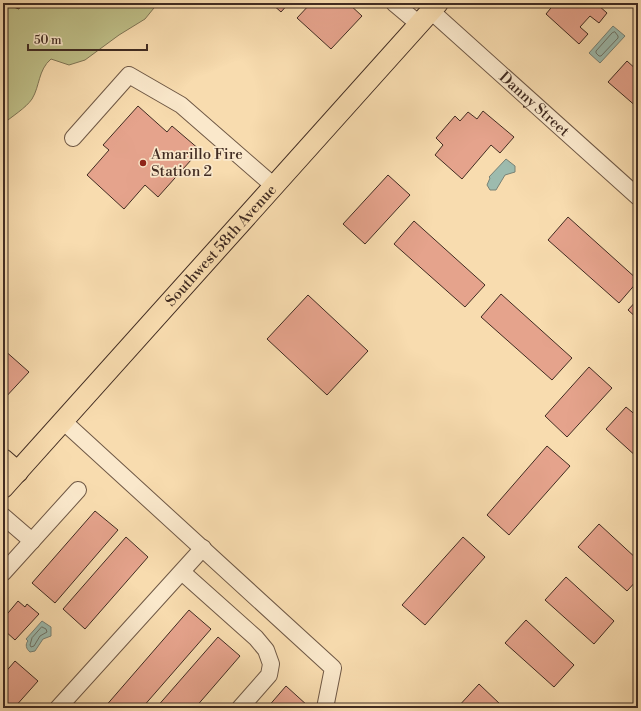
<svg xmlns="http://www.w3.org/2000/svg" width="641" height="711" font-family="'Libre Bodoni',serif">
  <style>
    .green { fill: #bfc089; stroke: #807656 }
    .water { fill: #9dbbae; stroke: #788276 }
    .lines { fill: none; stroke-linecap: round; stroke-linejoin: round }
    .shore { stroke: #6f7468; stroke-width: 1 }
    .building { fill: #e5a38c; stroke: #412c22 }
    .minor-casing { stroke: #6f5845; stroke-width: 18 }
    .major-casing { stroke: #412c22; stroke-width: 22 }
    .minor { stroke: #fae8cb; stroke-width: 16 }
    .major { stroke: #f8dcaf; stroke-width: 20 }
    .poi-dot { fill: #8f2418; stroke: #fae8cb; stroke-width: 1.5 }
    .labels { text-anchor: middle; stroke-width: 3.5; stroke-linejoin: round; paint-order: stroke }
    .street-label { font-size: 15px; fill: #412c22; stroke: #fae8cb }
    .poi-label { font-size: 15px; fill: #412c22; stroke: #fae8cb; text-anchor: start }
  </style>
  <rect width="100%" height="100%" fill="#f8dcaf"/>
  <filter id="stains"><feTurbulence type="fractalNoise" baseFrequency=".005" numOctaves="4"/><feColorMatrix values="0 0 0 0 .2 0 0 0 0 .09 0 0 0 0 .02 0 0 0 .5 -.17"/></filter>
  <radialGradient id="worn" r=".72"><stop offset=".6" stop-color="#630" stop-opacity="0"/><stop offset="1" stop-color="#630" stop-opacity=".3"/></radialGradient>
  <path class="green" d="M3,3H158L145,19L119,35L85,60L69,65L51,59C38,70 40,86 32,99C26,108 11,117 3,124Z"/>
  <path class="water" d="M613,26L625,36L600,63L589,53Z
    M506,159L515,166V172L505,175L496,190H490L487,185L490,178L489,177Z
    M42,621L51,627V636L43,639L35,651L30,652C26,649 25,644 28,641L26,639Z"/>
  <g class="lines">
    <path class="shore" d="M615,32L618,36V38L601,56H599L596,53V51L612,33Z
      M42,627L46,629L47,632L40,636L34,646L31,647L30,645L32,638Z"/>
  </g>
  <path class="building" d="M3,3H21L19,9Z
    M271,3H289L281,12Z
    M311,3H348L362,16L331,49L297,18Z
    M555,3L556,4L557,3H599L598,5L607,13L599,23L590,16L580,27L588,34L579,44L546,14Z
    M627,61L638,71V108L608,82Z
    M138,106L167,132L172,126L200,150L158,197L145,185L124,209L87,175L109,150L103,145Z
    M483,111L514,137L500,153L491,145L462,179L435,155L443,145L436,138L455,116L460,121L468,112L477,119Z
    M388,175L410,195L365,244L343,224Z
    M568,217L638,280V281L619,303L548,240Z
    M414,221L485,285L465,307L394,244Z
    M501,294L572,358L552,380L481,317Z
    M308,295L368,351L327,395L267,339Z
    M638,299V319L628,310Z
    M3,349L29,372L3,400Z
    M589,367L612,388L567,437L545,416Z
    M626,407L638,417V458L606,429Z
    M547,446L570,466L509,535L487,515Z
    M95,511L118,530L55,603L32,583Z
    M599,524L638,560V579L627,591L578,547Z
    M126,537L148,557L85,629L63,609Z
    M463,537L485,557L425,625L402,605Z
    M566,577L614,621L594,644L545,600Z
    M18,601L25,607L27,604L39,614L15,640L4,630L6,627L3,624V619Z
    M638,606V614L634,610Z
    M189,610L211,629L142,708H104Z
    M526,620L574,665L554,687L505,643Z
    M218,637L240,656L195,708H156Z
    M15,661L38,681L14,708H3V675Z
    M479,684L501,705L498,708H457Z
    M286,686L308,706L306,708H267Z"/>
  <g class="lines">
    <g class="minor-casing">
      <g id="minor">
        <path d="M394,3L419,24"/>
        <path id="s1" d="M431,11L638,197"/>
        <path d="M73,138L129,75L181,105L274,186"/>
        <path d="M63,421L333,668L325,708"/>
        <path d="M3,516L32,541"/>
        <path d="M182,572L256,638L266,650L271,664L269,675L240,708"/>
        <path d="M3,573L78,490"/>
        <path d="M58,708L203,548"/>
      </g>
    </g>
    <g class="major-casing">
      <g id="major">
        <path d="M3,459L18,472"/>
        <path id="s2" d="M3,488L438,3"/>
      </g>
    </g>
    <use href="#minor" class="minor"/>
    <use href="#major" class="major"/>
  </g>
  <circle class="poi-dot" cx="143" cy="163" r="4"/>
  <g class="labels">
    <g class="street-label">
      <text dy="5" stroke="none"><textPath href="#s1" startOffset="139">Danny Street</textPath></text>
      <text dy="5" stroke="none"><textPath href="#s2" startOffset="326">Southwest 58th Avenue</textPath></text>
    </g>
    <g class="poi-label">
      <text x="151" y="159">Amarillo Fire<tspan x="151" dy="17">Station 2</tspan></text>
    </g>
  </g>
  <rect width="641" height="711" fill="none" stroke="#f8dcaf" stroke-width="16"/>
  <rect x="4" y="4" width="633" height="703" fill="none" stroke="#412c22" stroke-width="2"/>
  <rect x="8" y="8" width="625" height="695" fill="none" stroke="#412c22"/>
  <path d="M28 44v6h119v-6" fill="none" stroke="#412c22" stroke-width="2"/>
  <text x="34" y="44" font-size="12" fill="#412c22" stroke="#fae8cb" stroke-width="3" paint-order="stroke">50 m</text>
  <rect width="100%" height="100%" filter="url(#stains)"/>
  <rect width="100%" height="100%" fill="url(#worn)"/>
</svg>
